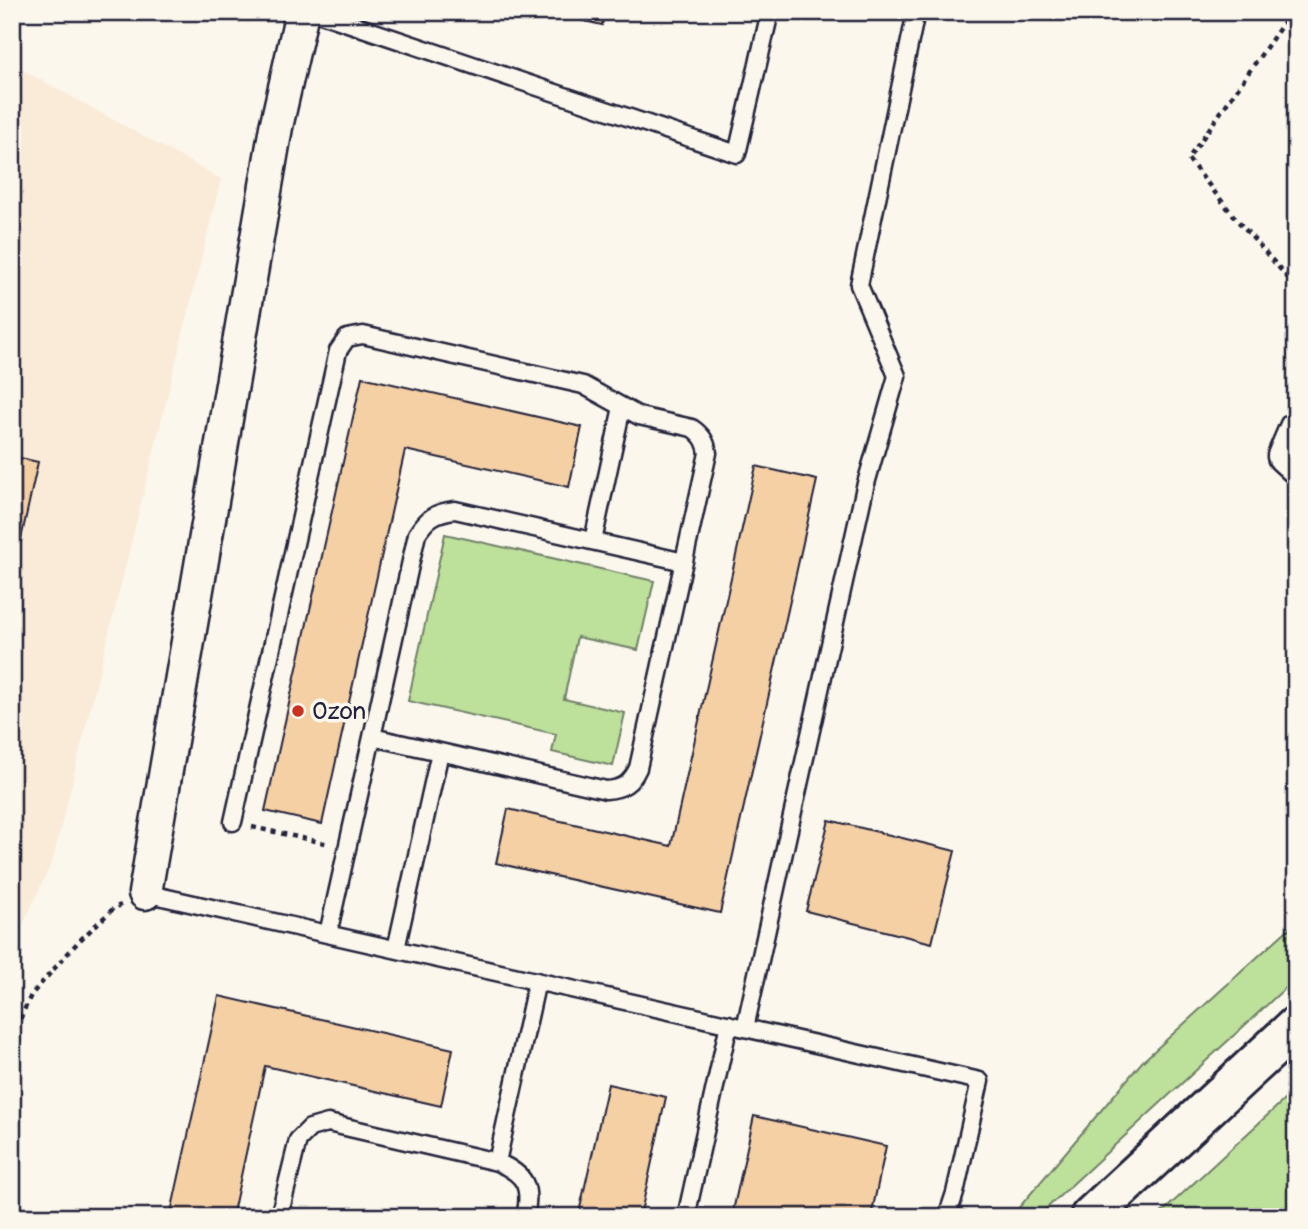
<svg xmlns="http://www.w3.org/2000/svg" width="1308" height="1229" font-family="Pangolin,sans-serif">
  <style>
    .built { fill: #f9ebd7 }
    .green { fill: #bde09a; stroke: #70816a; stroke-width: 2 }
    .building { fill: #f5d0a5; stroke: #22223b; stroke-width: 2 }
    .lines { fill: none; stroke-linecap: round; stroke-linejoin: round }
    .lane-casing { stroke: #22223b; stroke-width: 21 }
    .street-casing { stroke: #22223b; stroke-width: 37 }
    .secondary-casing { stroke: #22223b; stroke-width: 44 }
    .path { stroke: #22223b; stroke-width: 4.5; stroke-dasharray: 5 5; stroke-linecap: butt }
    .lane { stroke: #fbf7ec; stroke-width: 16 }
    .street { stroke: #fbf7ec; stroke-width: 32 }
    .secondary { stroke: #fbf7ec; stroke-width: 38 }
    .poi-dot { fill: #c8321e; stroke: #fbf7ec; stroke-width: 2.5 }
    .labels { text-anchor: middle; stroke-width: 7; stroke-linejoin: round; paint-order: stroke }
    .poi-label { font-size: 24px; fill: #22223b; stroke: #fbf7ec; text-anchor: start }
  </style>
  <rect width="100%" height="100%" fill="#fbf7ec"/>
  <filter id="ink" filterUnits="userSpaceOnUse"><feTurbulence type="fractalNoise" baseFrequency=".0143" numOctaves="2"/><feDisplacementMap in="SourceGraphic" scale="14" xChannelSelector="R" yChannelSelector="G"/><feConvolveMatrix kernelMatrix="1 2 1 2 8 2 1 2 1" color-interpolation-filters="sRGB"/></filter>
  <g filter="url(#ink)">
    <path class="built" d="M12,64L221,179L53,859L12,949Z"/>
    <path class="green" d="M445,534L654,581L638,650L577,637L564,699L625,713L613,766L552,752L556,734L408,701Z
      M1296,922V978L1037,1217H1011L1142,1062Z
      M1296,1089V1207L1285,1217H1157Z"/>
    <path class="building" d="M544,12H605L602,25Z
      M362,377L582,427L569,487L405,450L322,824L265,811Z
      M12,456L38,462L12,580Z
      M756,466L817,480L720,913L496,863L508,809L671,846Z
      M829,820L955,851L932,943L806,911Z
      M219,996L453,1049L441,1106L265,1066L232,1217H170Z
      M608,1084L666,1097L640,1217H578Z
      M754,1116L886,1146L871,1217H759L733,1211Z"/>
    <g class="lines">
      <g class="lane-casing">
        <path id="lane" d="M315,12L737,154L770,12
          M593,541L622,407
          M372,737L417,534C427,518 436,512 455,510L684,562
          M233,822L338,351L347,338L363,335L583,385L639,416L692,428C702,435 706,441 708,453L638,768C631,783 623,789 606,790L440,752L396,949
          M145,893L980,1081L955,1193L947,1217
          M328,934L372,737L440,752
          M745,1028L865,487L897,376L859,285L916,12
          M497,1162L537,981
          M279,1217L298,1140L310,1128L328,1123L497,1162C525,1174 532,1186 525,1217
          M686,1217L729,1024"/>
      </g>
      <g class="street-casing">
        <path id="street" d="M1296,428L1284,456L1296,467
          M145,893L276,127L302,12"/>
      </g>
      <g class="secondary-casing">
        <path id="secondary" d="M1090,1217L1296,1026"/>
      </g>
      <path class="path" d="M1291,12L1188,159L1237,220L1296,287
        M252,827L329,844
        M12,1037L31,995L77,943L114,908L121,905"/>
      <use href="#lane" class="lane"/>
      <use href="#street" class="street"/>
      <use href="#secondary" class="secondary"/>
    </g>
  </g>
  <circle class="poi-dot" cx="298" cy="711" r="7"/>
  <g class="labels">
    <g class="poi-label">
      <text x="312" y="719">Ozon</text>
    </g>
  </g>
  <rect width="1308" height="1229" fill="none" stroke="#fbf7ec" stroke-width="42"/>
  <rect x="21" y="21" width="1266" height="1187" fill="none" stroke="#22223b" stroke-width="2.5" filter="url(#ink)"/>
</svg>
